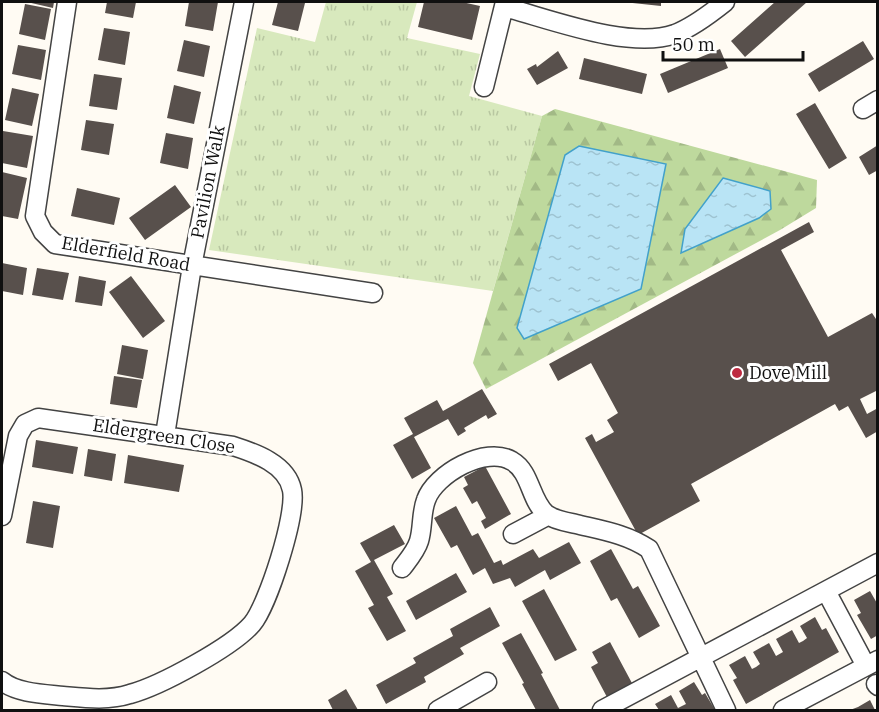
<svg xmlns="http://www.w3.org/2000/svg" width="879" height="712" font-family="'IBM Plex Serif',serif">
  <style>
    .grass { fill: url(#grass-tufts) }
    .forest { fill: url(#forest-firs) }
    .water { fill: url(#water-ripples); stroke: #42a1ca; stroke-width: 1.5 }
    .building { fill: #58504c }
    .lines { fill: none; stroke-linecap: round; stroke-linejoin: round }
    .minor-casing { stroke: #434343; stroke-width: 21 }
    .minor { stroke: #fff; stroke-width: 18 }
    .poi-dot { fill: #bd2b41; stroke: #fff; stroke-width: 2 }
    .labels { text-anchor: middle; stroke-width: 6; stroke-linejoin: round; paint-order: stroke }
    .street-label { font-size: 18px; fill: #101010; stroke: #fff }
    .poi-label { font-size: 18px; fill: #101010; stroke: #fff; text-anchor: start }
  </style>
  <defs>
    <pattern id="grass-tufts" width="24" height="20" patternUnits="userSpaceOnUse" patternTransform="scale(1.5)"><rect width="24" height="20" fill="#d8e9bd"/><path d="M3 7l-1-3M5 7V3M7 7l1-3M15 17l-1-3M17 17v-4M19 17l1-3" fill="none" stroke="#b8c7a1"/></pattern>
    <pattern id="forest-firs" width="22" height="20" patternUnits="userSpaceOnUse" patternTransform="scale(1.5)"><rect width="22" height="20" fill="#bed99d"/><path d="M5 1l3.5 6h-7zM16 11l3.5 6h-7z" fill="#a2b986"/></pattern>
    <pattern id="water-ripples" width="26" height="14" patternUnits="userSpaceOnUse" patternTransform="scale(1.5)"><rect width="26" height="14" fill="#b9e4f5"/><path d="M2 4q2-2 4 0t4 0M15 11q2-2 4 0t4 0" fill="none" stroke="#9ec3d1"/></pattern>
  </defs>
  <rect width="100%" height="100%" fill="#fffbf3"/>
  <path class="grass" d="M326,2H417L407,38L480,54L469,96L542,116L493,291L209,250L257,28L315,42Z"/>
  <path class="forest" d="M555,109L817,180L816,208L780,230L486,389L473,363L542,116Z"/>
  <path class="water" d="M579,146L666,164L641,289L524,339L517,328L565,155Z
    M723,178L770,191L771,209L759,218L681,253L685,229Z"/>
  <path class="building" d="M27,2H54L53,8Z
    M107,2H136L133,18L105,13Z
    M189,2H218L213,31L185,26Z
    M278,2L305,3L298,31L272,25Z
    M424,2H462L480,6L472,40L418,27Z
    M623,2H661V6Z
    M775,2H807L745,57L731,41Z
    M25,4L51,9L45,40L19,34Z
    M104,28L130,32L125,65L98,60Z
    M184,40L210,46L204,77L177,71Z
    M863,41L874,59L819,92L808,74Z
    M18,45L46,50L41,80L12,74Z
    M720,49L728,68L668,93L660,74Z
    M558,51L568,68L537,85L527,69L536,64L537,67Z
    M584,58L647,74L642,94L579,79Z
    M94,74L122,78L117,110L89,106Z
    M174,85L201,92L194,124L167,118Z
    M12,88L39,94L32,126L5,120Z
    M815,103L847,158L829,169L796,114Z
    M86,120L114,124L109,155L81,150Z
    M3,131L33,136L27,168L2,163Z
    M166,133L193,138L188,169L160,163Z
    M878,145V170L869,175L859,157Z
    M2,172L27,178L18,219L2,216Z
    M175,185L191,207L145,240L129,218Z
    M77,188L120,198L114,225L71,216Z
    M809,222L814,232L781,250L828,337L872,313L878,322V390L860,399L867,414L878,408V431L866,438L848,406L839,411L835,404L691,484L700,501L638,535L585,438L592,434L596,442L614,432L607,420L618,413L591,363L558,381L549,364Z
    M2,263L27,268L23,295L2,291Z
    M37,268L69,273L63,300L32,295Z
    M79,276L106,281L102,306L75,302Z
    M131,276L165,321L143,338L109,292Z
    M122,345L148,350L143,379L117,374Z
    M114,376L142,380L137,408L110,404Z
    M482,389L497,414L488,419L486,415L464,428L466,431L458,436L448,419L414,437L431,468L412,479L393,445L413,434L404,418L437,400L443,411Z
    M36,440L78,447L73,474L32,467Z
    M88,449L116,454L112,481L84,476Z
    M128,455L184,465L179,492L124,483Z
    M485,466L511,514L485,529L481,521L486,518L477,501L472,504L463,488L468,485L464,477Z
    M33,501L60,506L53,548L26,543Z
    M456,506L472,536L478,533L494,563L501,560L503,565L533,549L539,558L569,542L581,563L550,580L545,570L515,587L510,578L493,584L485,568L473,575L457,545L451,548L434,518Z
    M394,525L405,544L374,560L393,594L387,597L406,631L387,641L368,608L374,605L355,571L371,562L360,543Z
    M611,549L633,589L638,586L660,626L639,638L617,598L611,601L590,561Z
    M456,573L467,592L416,620L406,601Z
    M544,589L577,650L555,661L522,601Z
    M870,591L878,605V635L871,639L857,615L861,613L854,600Z
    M490,607L500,626L460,648L464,654L424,677L426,682L386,704L376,685L416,663L413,658L453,636L450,629Z
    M815,617L822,630L826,628L839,652L746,704L733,680L737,678L729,665L745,656L752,669L756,667L760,664L753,652L769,643L776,656L783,652L776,639L792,630L799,643L803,641L807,638L800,626Z
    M521,633L543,673L541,674L560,710H536L522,684L524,683L502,643Z
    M610,642L633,685L608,699L591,667L598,663L592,652Z
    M694,682L702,695L705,693L715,710H659L655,704L671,695L678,708L686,704L679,691Z
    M346,689L358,710H333L328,700Z
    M870,700L875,710H850L858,707Z"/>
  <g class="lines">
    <g class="minor-casing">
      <path id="minor" d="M67,2L35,216L43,232L55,244L373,293
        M504,7C550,19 629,50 675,34C693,27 710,14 725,2
        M484,87L505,2
        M863,109L878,100
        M165,435L192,266L244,2
        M2,516L18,436L25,424L38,418L233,446C255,453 287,464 292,490C297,514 268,605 252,624C232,647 160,686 130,694C108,701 85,698 63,696C44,694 16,693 2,681
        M513,534L547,516
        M402,568C408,560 416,551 419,541C423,528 421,513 426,500C435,474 486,445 512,461C531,472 530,500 546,514C554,520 567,522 576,524C601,530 627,534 649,549L726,710
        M826,591L866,666
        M876,684L878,686
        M438,710L487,682
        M602,710L878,563
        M783,710L878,660"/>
    </g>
    <use href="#minor" class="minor"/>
  </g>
  <circle class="poi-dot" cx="737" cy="373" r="6"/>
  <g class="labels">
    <g class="street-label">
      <text transform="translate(208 182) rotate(-79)" y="6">Pavilion Walk</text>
      <text transform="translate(126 254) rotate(10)" y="6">Elderfield Road</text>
      <text transform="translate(164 436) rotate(9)" y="6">Eldergreen Close</text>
    </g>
    <g class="poi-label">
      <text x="749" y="379">Dove Mill</text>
    </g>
  </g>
  <rect width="879" height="712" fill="none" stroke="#101010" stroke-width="6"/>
  <path d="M663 51v9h140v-9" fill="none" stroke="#101010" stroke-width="3"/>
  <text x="672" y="51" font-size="18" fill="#101010" stroke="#ffffff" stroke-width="4.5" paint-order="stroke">50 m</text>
</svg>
